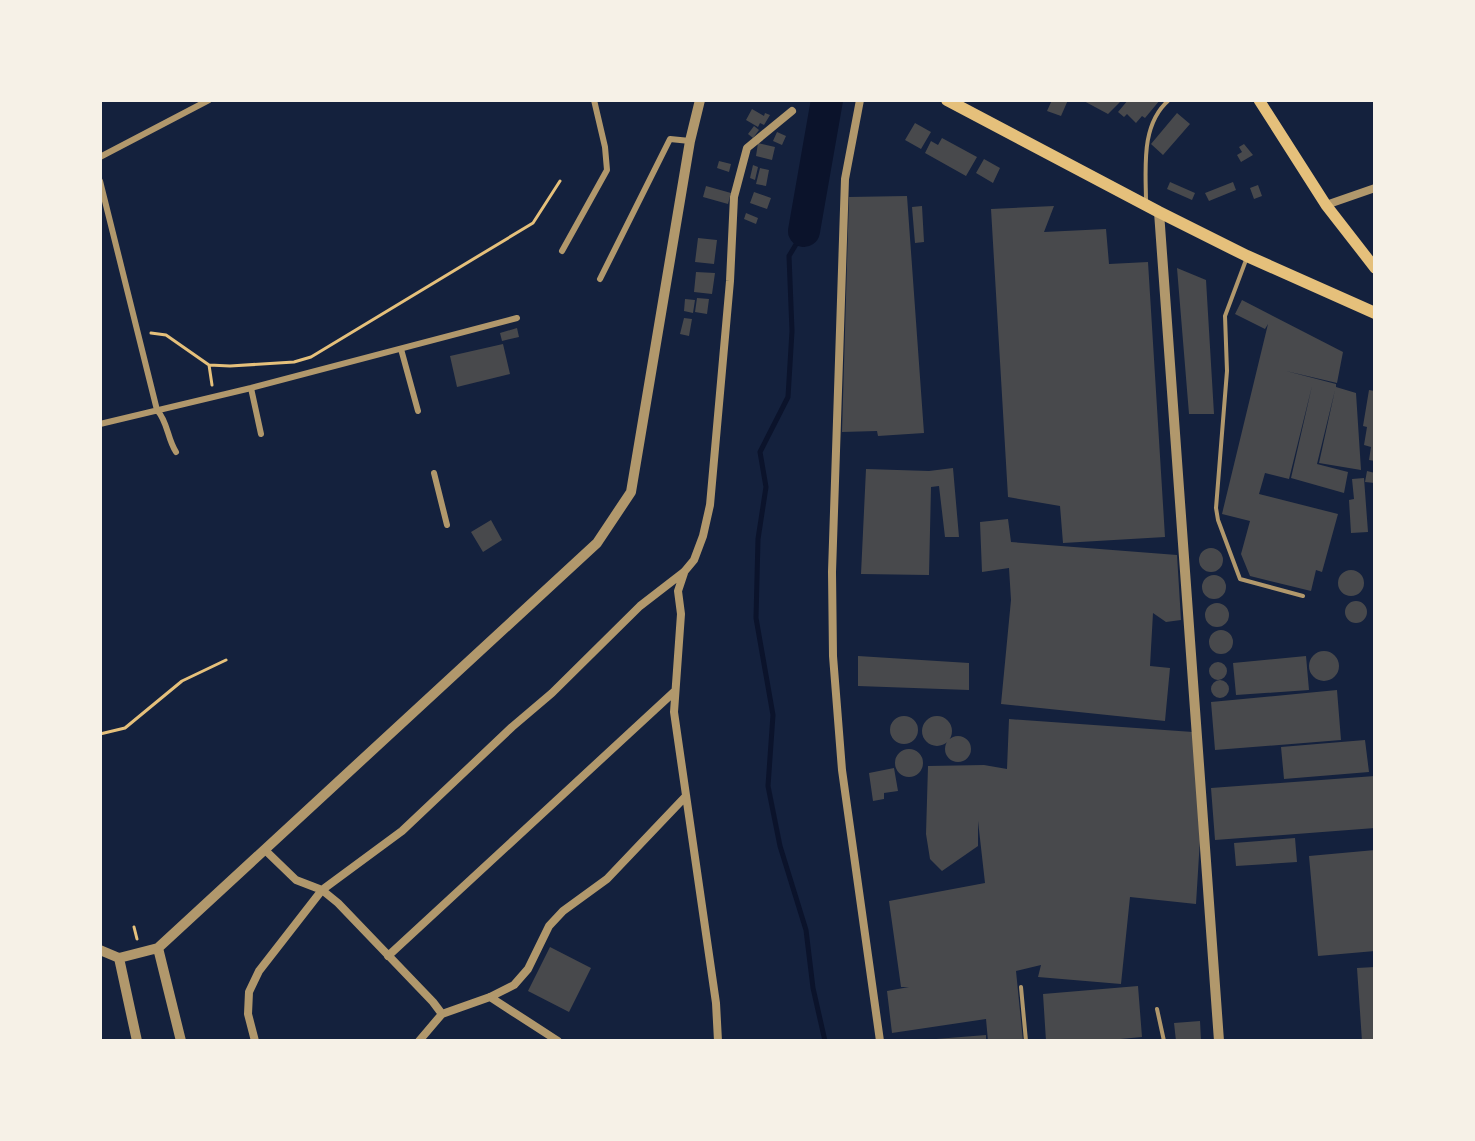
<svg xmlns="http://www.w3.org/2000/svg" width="1475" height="1141" font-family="'Nunito Sans',sans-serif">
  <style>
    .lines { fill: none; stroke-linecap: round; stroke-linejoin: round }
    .stream { stroke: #0b132b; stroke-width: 5 }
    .river { stroke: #0b132b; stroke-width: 32 }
    .building { fill: #48494c }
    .path { stroke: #e5c07b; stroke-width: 3 }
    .service { stroke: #b1986c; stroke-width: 4 }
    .pedestrian { stroke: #b1986c; stroke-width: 6 }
    .minor { stroke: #b1986c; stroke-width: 8 }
    .tertiary { stroke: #b1986c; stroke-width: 10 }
    .secondary { stroke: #e5c07b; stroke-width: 11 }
    .primary { stroke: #e5c07b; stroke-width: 12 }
  </style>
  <rect width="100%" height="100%" fill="#14213d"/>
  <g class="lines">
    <path class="stream" d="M804,231L789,256L792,331L788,397L760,452L766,487L758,539L756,618L773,715L768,786L780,846L806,930L813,988L825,1041"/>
    <path class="river" d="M804,231L827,100"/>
  </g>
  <path class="building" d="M1052,100H1068L1061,116L1047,111Z
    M1082,100H1122L1108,114Z
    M1128,100H1160L1145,118L1142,116L1136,123L1127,114L1124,117L1118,112Z
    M752,109L764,116L765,113L770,115L764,125L760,123L758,127L746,120Z
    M1177,113L1190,124L1163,155L1151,144Z
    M915,123L931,132L921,149L905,140Z
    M754,126L759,130L753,138L748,134Z
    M777,132L786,136L782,145L773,141Z
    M942,138L977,157L966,176L925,153L931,141L938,145Z
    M758,143L775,147L772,160L756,156Z
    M1244,144L1253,155L1241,162L1237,155L1242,152L1239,147Z
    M984,159L1000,168L993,183L976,173Z
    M719,161L731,164L729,172L717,168Z
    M753,165L758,167L755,180L750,178Z
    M760,168L769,170L766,186L756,184Z
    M1170,182L1195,193L1192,200L1167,189Z
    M1233,182L1236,190L1209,201L1205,193Z
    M1258,185L1262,196L1254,199L1250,188Z
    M706,186L731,193L728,204L703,197Z
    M754,192L771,198L767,209L750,203Z
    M907,196L924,433L878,436L877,431L842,432L849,197Z
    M922,206L924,242L915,243L912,207Z
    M1054,206L1044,232L1106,229L1109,264L1148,262L1165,537L1063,543L1060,506L1008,497L991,209Z
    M746,213L758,218L756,224L744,219Z
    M698,238L717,240L714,264L695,262Z
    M1177,268L1206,280L1214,414H1189Z
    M696,272L715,273L712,294L694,292Z
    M697,298L709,299L707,314L695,312Z
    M685,299L695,300L693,313L684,311Z
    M1242,300L1343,352L1337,383L1286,371L1336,384V387L1356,393L1361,470L1319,463L1335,390L1317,464L1348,472L1344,493L1291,478L1312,386L1289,479L1265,473L1259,494L1338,514L1322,572L1316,570L1311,591L1250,576L1241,554L1250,521L1222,514L1268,324L1265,329L1235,314Z
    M684,318L692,319L689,336L680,334Z
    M517,328L519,337L502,341L500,333Z
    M503,344L510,374L457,387L450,356Z
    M1369,390L1375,391V461L1369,460L1371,447L1364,445L1367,427L1363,426Z
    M953,468L959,537H945L939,486L931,487L929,575L861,574L866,469L929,471Z
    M1367,471L1375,473V483L1365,482Z
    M1364,478L1368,532L1351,533L1349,500L1354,499L1352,479Z
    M1008,519L1011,542L1177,555L1181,620L1166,622L1153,613L1150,666L1170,668L1165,721L1001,704L1011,600L1009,568L982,572L980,522Z
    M491,520L502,540L483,552L471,532Z
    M1199 560a12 12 0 1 1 24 0a12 12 0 1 1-24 0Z
    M1338 583a13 13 0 1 1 26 0a13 13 0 1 1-26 0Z
    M1202 587a12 12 0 1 1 24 0a12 12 0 1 1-24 0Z
    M1345 612a11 11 0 1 1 22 0a11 11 0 1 1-22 0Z
    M1205 615a12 12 0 1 1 24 0a12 12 0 1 1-24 0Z
    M1209 642a12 12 0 1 1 24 0a12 12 0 1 1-24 0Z
    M1309 666a15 15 0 1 1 30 0a15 15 0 1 1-30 0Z
    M858,656L969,663V690L858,686Z
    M1306,656L1309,690L1236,695L1233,663Z
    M1209 671a9 9 0 1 1 18 0a9 9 0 1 1-18 0Z
    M1211 689a9 9 0 1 1 18 0a9 9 0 1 1-18 0Z
    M1337,690L1341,740L1215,750L1211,702Z
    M890 730a14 14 0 1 1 28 0a14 14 0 1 1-28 0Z
    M922 731a15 15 0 1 1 30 0a15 15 0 1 1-30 0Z
    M1009,719L1193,732L1200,839L1196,904L1130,897L1121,984L1038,977L1041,965L1016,971L1023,1041H988L986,1019L892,1033L887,991L909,987H901L889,901L985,883L978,821V846L942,871L930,859L926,834L928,766L984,765L1007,769Z
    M945 749a13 13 0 1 1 26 0a13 13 0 1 1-26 0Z
    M1365,740L1369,772L1284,779L1281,747Z
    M895 763a14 14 0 1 1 28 0a14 14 0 1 1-28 0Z
    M894,768L898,791L884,793V799L873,801L869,773Z
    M1375,776V828L1215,840L1211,788Z
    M1295,838L1297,862L1236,866L1234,843Z
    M1375,850V951L1318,956L1309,856Z
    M550,947L591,968L569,1012L528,991Z
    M1375,967V1039L1362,1041L1357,968Z
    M1138,986L1142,1037L1099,1041H1046L1043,994Z
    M1200,1021L1201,1040L1176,1041L1174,1023Z
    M986,1035V1041H936V1039Z"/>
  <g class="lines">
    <path class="path" d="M151,333L166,335L209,365L230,366L294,362L311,357L533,223L560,181
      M209,365L212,385
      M100,734L125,728L182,681L226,660
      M134,927L137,939"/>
    <path class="service" d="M1146,203C1146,169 1140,125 1169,100
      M1246,260L1225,316L1227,371L1216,508L1218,520L1240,579L1303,596
      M1021,987L1026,1041
      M1157,1009L1164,1041"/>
    <path class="pedestrian" d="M100,157L209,100
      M100,181L157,410C168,422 167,438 176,452
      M562,251L607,170L605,147L594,100
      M600,279L670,139L690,141
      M401,349L418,411
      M251,388L261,434
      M100,424L251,388L517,318
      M434,473L447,525"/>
    <path class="minor" d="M860,100L845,179L832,572L833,656L842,770L880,1041
      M1326,205L1375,188
      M684,573L678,591L681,614L674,712L716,1003L718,1041
      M265,850L296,880L322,890L338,903L433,1002L442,1014L419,1041
      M388,956L675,691
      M490,997L558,1041
      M442,1014L490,997L514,985L528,969L549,926L563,911L607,879L686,796
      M255,1041L248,1014L249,992L259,971L322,890L402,831L512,727L552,693L640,606L684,572L694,560L703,536L710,505L730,281L734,197L747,148L792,111"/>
    <path class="tertiary" d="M1159,212L1219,1041
      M158,948L181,1041
      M100,950L119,958L158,948L597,543L631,492L690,141L700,100
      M119,958L137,1041"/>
    <path class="secondary" d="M1259,100L1326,205L1375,268"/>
    <path class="primary" d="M947,100L1159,212L1247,256L1375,313"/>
  </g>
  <rect width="1475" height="1141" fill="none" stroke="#f6f1e7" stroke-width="204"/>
</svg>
